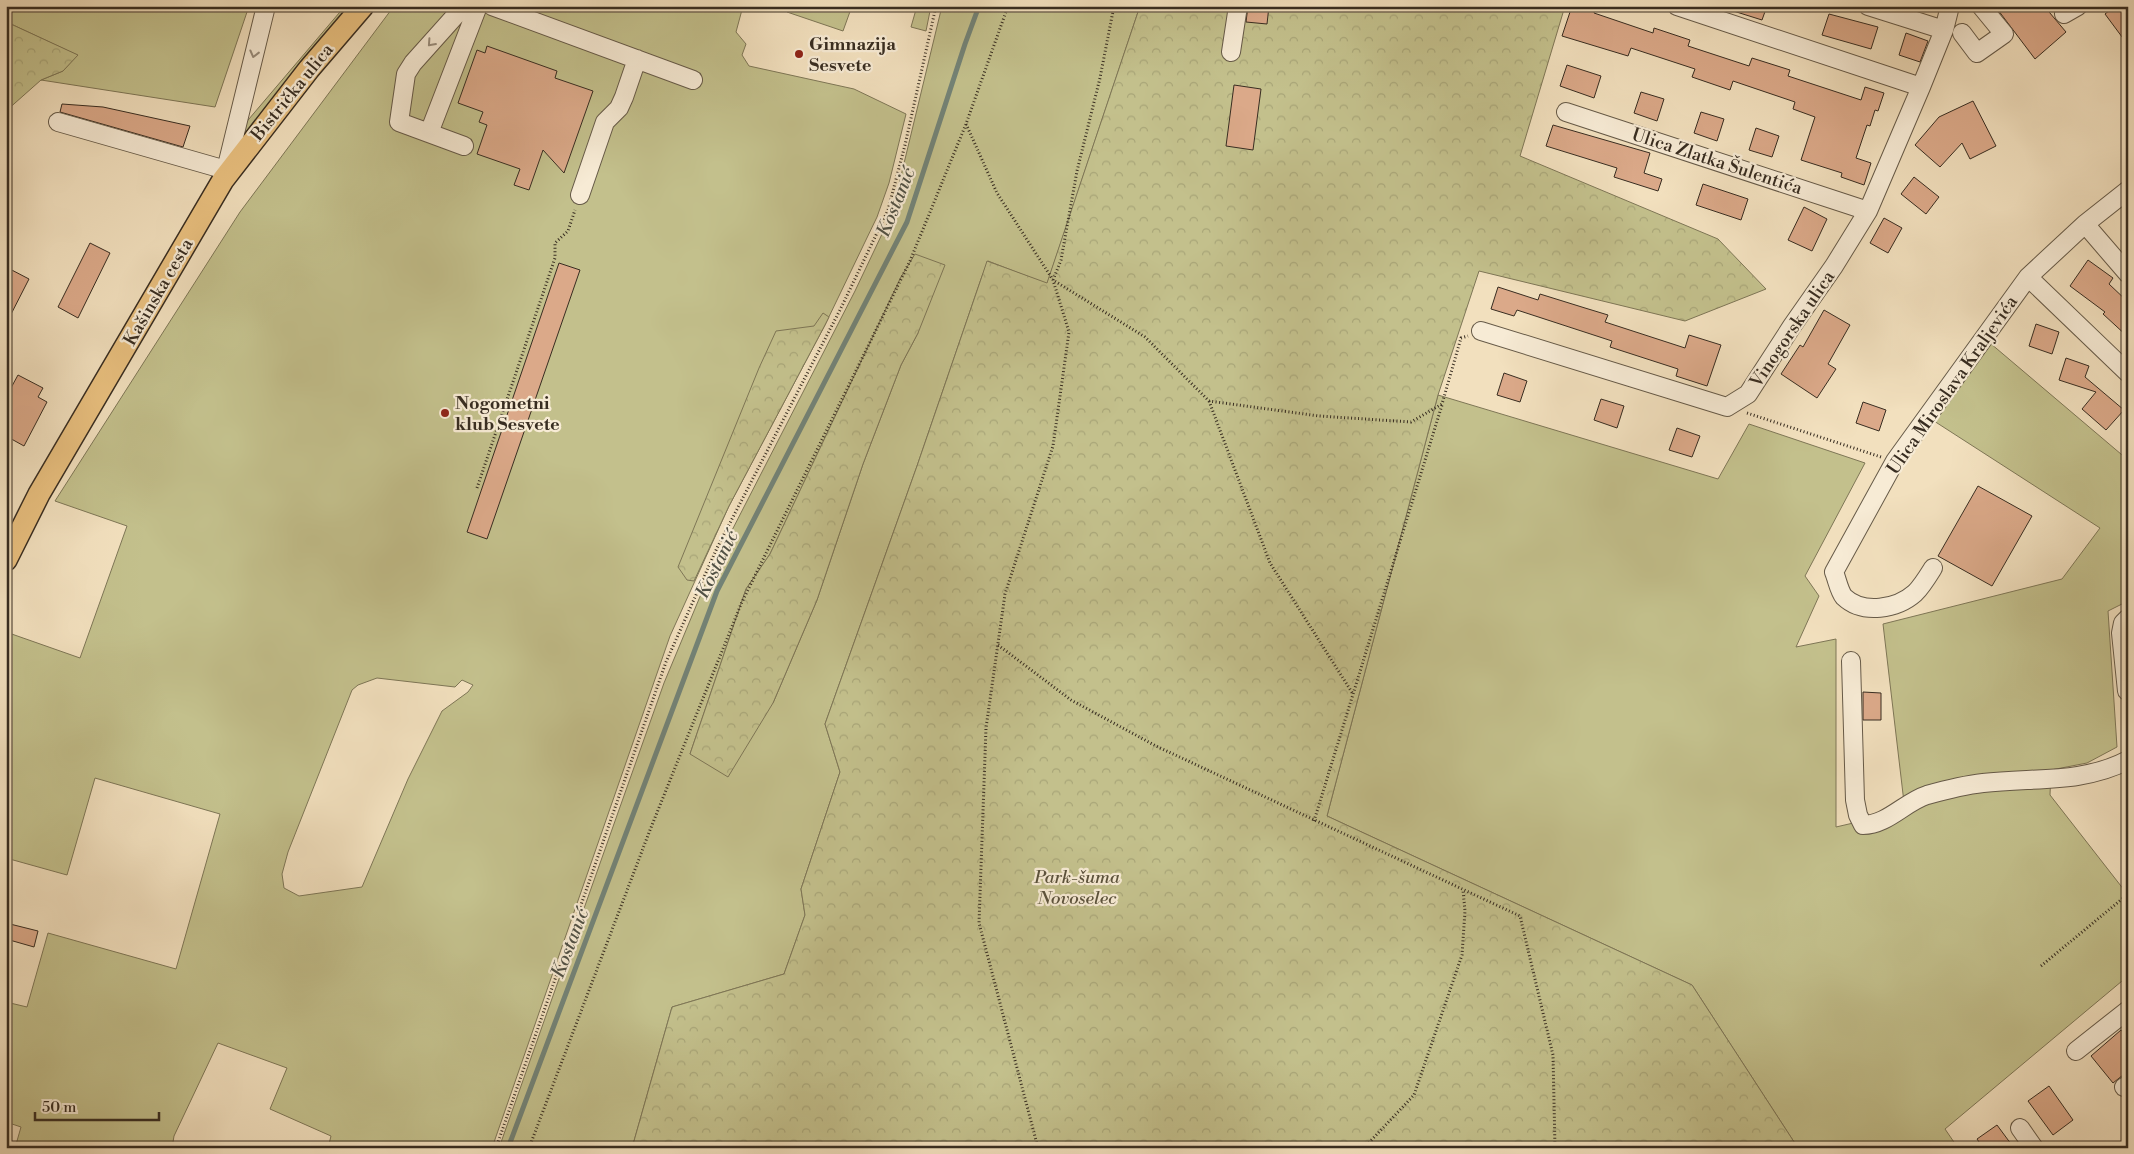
<svg xmlns="http://www.w3.org/2000/svg" width="2134" height="1154" font-family="'Libre Bodoni',serif">
  <style>
    .green { fill: #c3c08c; stroke: #7e7656; fill-rule: evenodd }
    .forest { fill: url(#forest-crowns); stroke: #7e7656 }
    .lines { fill: none; stroke-linecap: round; stroke-linejoin: round }
    .stream { stroke: #738377; stroke-width: 5 }
    .building { fill: #dba989; stroke: #382d21 }
    .minor-casing { stroke: #665a48; stroke-width: 20 }
    .major-casing { stroke: #382d21; stroke-width: 24 }
    .path { stroke: #382d21; stroke-width: 3; stroke-dasharray: 1 2.5; stroke-linecap: butt }
    .minor { stroke: #f7ebd5; stroke-width: 18 }
    .major { stroke: #e9c07f; stroke-width: 21 }
    .oneway { stroke: #988c7b }
    .poi-dot { fill: #8f2418; stroke: #f7ebd5; stroke-width: 2 }
    .labels { text-anchor: middle; stroke-width: 4.5; stroke-linejoin: round; paint-order: stroke }
    .poi-label { font-size: 18px; font-weight: bold; fill: #382d21; stroke: #f7ebd5; text-anchor: start }
    .street-label { font-size: 18px; fill: #382d21; stroke: #f7ebd5 }
    .park-label { font-size: 18px; font-style: italic; fill: #5b523c; stroke: #f7ebd5 }
    .water-label { font-size: 19px; font-style: italic; fill: #515145; stroke: #f7ebd5 }
  </style>
  <defs>
    <pattern id="forest-crowns" width="20" height="18" patternUnits="userSpaceOnUse" patternTransform="scale(1.25)"><rect width="20" height="18" fill="#c3c08c"/><path d="M2 6a3 3 0 1 1 6 0M12 15a3 3 0 1 1 6 0" fill="none" stroke="#a8a578"/></pattern>
  </defs>
  <rect width="100%" height="100%" fill="#f2e0be"/>
  <filter id="stains"><feTurbulence type="fractalNoise" baseFrequency=".004" numOctaves="4"/><feColorMatrix values="0 0 0 0 .2 0 0 0 0 .09 0 0 0 0 .02 0 0 0 .5 -.17"/></filter>
  <radialGradient id="worn" r=".72"><stop offset=".6" stop-color="#630" stop-opacity="0"/><stop offset="1" stop-color="#630" stop-opacity=".3"/></radialGradient>
  <path class="green" d="M6,6H249L215,107L41,80L63,71L77,55L13,25L6,24Z
    M345,6H357L244,136L240,137L243,126Z
    M394,6H743L736,32L746,44L742,55L749,66L854,89L906,114L889,183L877,217L825,325L729,506L670,636L492,1148H328L331,1136L270,1109L287,1068L218,1043L174,1136L172,1148H15L21,1127L6,1122V1002L27,1007L48,933L176,969L220,814L95,778L67,875L6,858V632L80,658L127,526L55,501L240,212ZM377,678L455,687L462,680L473,685L468,692L442,711L408,779L362,887L299,896L284,888L282,874L288,852L352,690L358,685Z
    M789,6H852L843,31L787,12Z
    M917,6H931L926,31L911,27Z
    M942,6H1140L1047,284L988,261L981,279L917,466L825,724L840,772L801,889L805,915L784,974L672,1007L632,1148H499L664,683L709,575L855,291L892,213ZM901,277L918,333L901,365L863,464L817,600L773,703L690,754L746,589L770,554Z
    M1990,343L2128,460V601L2108,611L2117,747L2087,763L2051,770L2050,795L2128,895V976L1945,1129L1958,1148H1798L1692,985L1327,816L1438,395L1718,479L1749,424L1865,463L1805,576L1819,596L1796,647L1836,639V827L1905,811L1883,624L2062,579L2100,528L1934,421Z"/>
  <path class="forest" d="M1140,6H1565L1520,156L1718,239L1766,289L1685,321L1479,271L1438,395L1327,816L1692,985L1798,1148H632L672,1007L784,974L805,915L801,889L840,772L825,724L917,466L981,279L987,261L1047,283Z
    M6,24L13,25L78,55L63,71L41,80L6,111Z
    M915,254L945,265L918,333L901,365L863,464L817,600L773,703L728,777L690,754L746,589L770,554L901,277Z
    M823,313L829,317L825,325L729,506L694,581L687,580L678,567L759,368L776,331L814,326Z"/>
  <g class="lines">
    <path class="stream" d="M508,1148L717,591L907,222L965,44L979,6"/>
  </g>
  <path class="building" d="M1248,6H1269L1267,24L1246,22Z
    M1572,6H1596L1594,13L1653,33L1654,28L1690,40L1688,46L1749,66L1752,58L1790,70L1788,76L1861,100L1865,87L1884,93L1878,111L1875,110L1870,126L1867,125L1856,158L1871,163L1864,185L1841,177L1842,173L1801,160L1815,117L1793,109L1795,102L1733,81L1730,90L1692,77L1695,69L1631,48L1628,56L1562,36Z
    M1727,6H1767L1762,20L1727,9Z
    M1995,6H2044L2066,32L2035,59Z
    M2115,6H2128V45L2105,14Z
    M1829,14L1878,27L1871,49L1822,35Z
    M1906,33L1928,41L1920,62L1899,55Z
    M487,46L557,71L555,78L593,91L564,173L543,150L529,190L514,185L520,169L477,154L487,125L479,122L483,112L458,103L477,50L485,53Z
    M1567,65L1601,76L1594,98L1560,86Z
    M1234,85L1261,89L1253,150L1226,146Z
    M1641,92L1664,99L1657,121L1634,113Z
    M1973,101L1996,146L1970,159L1962,143L1940,167L1915,145L1939,117Z
    M62,104L103,107L190,126L183,147L60,112Z
    M1701,112L1724,119L1717,141L1694,133Z
    M1553,125L1650,153L1644,173L1662,179L1658,191L1614,177L1617,168L1546,146Z
    M1756,128L1779,136L1772,157L1749,150Z
    M1914,177L1939,197L1926,214L1901,194Z
    M1703,184L1748,199L1741,220L1696,205Z
    M1804,207L1827,219L1812,251L1788,240Z
    M1884,218L1902,228L1888,253L1870,243Z
    M90,243L110,253L78,318L58,307Z
    M2088,260L2113,278L2109,284L2128,302V337L2103,314L2105,312L2070,286Z
    M559,263L580,270L487,539L467,532Z
    M6,267L29,279L6,324Z
    M1498,287L1538,300L1540,294L1585,308L1608,315L1605,322L1685,348L1689,335L1721,345L1707,386L1676,376L1678,369L1610,347L1612,341L1517,310L1514,316L1491,309Z
    M1824,310L1850,325L1828,364L1836,369L1817,398L1781,374L1800,345L1803,347Z
    M2036,324L2059,332L2052,354L2029,346Z
    M2066,358L2089,366L2085,377L2124,410L2106,430L2082,409L2096,392L2059,380Z
    M1504,373L1527,381L1520,402L1497,395Z
    M18,375L43,388L38,397L47,402L24,446L6,436V397Z
    M1601,399L1624,406L1617,428L1594,420Z
    M1863,402L1886,410L1879,431L1856,423Z
    M1677,428L1700,436L1692,457L1669,450Z
    M1978,486L2032,516L1992,586L1938,556Z
    M1863,692L1881,693V720H1863Z
    M6,923L38,931L34,947L6,939Z
    M2121,1030L2128,1038V1071L2113,1083L2091,1056Z
    M2049,1086L2073,1120L2053,1135L2028,1101Z
    M1997,1125L2014,1148H1983L1977,1139Z"/>
  <g class="lines">
    <g class="minor-casing">
      <path id="minor" d="M464,6L413,63L406,74L399,122L464,146
        M492,6L693,80
        M1677,6L1921,87
        M1868,6L1944,30
        M2064,14L2078,6
        M1962,33L1977,53L2004,34L1981,6
        M1231,52L1238,6
        M1566,112L1868,211
        M58,122L226,170
        M429,133L478,6
        M224,178L266,6
        M580,195L605,122L619,108L624,97L637,59
        M2085,224L2128,274
        M2028,277L2128,373
        M1481,331L1727,407L1748,394L1792,326L1834,266L1868,211L1921,87L1944,30L1950,6
        M1933,568C1928,576 1922,586 1915,593C1897,609 1863,615 1844,597C1839,591 1837,579 1834,572L1895,461L2028,277L2085,224L2128,190
        M1851,661L1855,800L1858,815L1863,825C1887,825 1905,802 1927,795C1945,790 1965,785 1983,783C2033,777 2082,784 2128,760
        M2127,691L2121,633L2123,623L2128,618
        M2076,1051L2128,1010
        M2124,1087L2128,1085
        M2020,1128L2034,1148"/>
    </g>
    <g class="major-casing">
      <path id="major" d="M6,560L39,494L223,180L309,69L363,6"/>
    </g>
    <path class="path" d="M1114,6L1100,78L1077,171L1061,260L1053,280L1145,337L1209,401L1319,416L1411,422L1442,404L1461,338L1468,336
      M966,124L997,193L1053,280L1069,332L1053,446L1005,594L986,728L979,923L1038,1148
      M1209,401L1270,563L1353,694
      M1747,413L1881,457
      M477,488L555,258V243L568,231L575,210
      M998,645L1071,700L1156,746L1520,916L1553,1055L1555,1148
      M1314,821L1442,405
      M2041,966L2128,894
      M496,1148L666,662L717,548L841,308L888,210L905,145L936,6
      M529,1148L650,830L741,604L910,261L966,124L1008,6
      M1364,1148L1414,1095L1462,955L1465,911L1463,890"/>
    <use href="#minor" class="minor"/>
    <use href="#major" class="major"/>
  </g>
  <defs><path id="oneway-chevron" d="M-2-3.5L2.5 0L-2 3.5" fill="none" stroke-width="1.6" stroke-linecap="round" stroke-linejoin="round" transform="scale(1.25)"/></defs>
  <g class="oneway">
    <use href="#oneway-chevron" transform="translate(431 43) rotate(132)"/>
    <use href="#oneway-chevron" transform="translate(254 54) rotate(104)"/>
  </g>
  <g class="poi-dot">
    <circle cx="799" cy="54" r="5"/>
    <circle cx="445" cy="413" r="5"/>
  </g>
  <g class="labels">
    <g class="poi-label">
      <text x="809" y="50">Gimnazija<tspan x="809" dy="21">Sesvete</tspan></text>
      <text x="455" y="409">Nogometni<tspan x="455" dy="21">klub Sesvete</tspan></text>
    </g>
    <g class="street-label">
      <text transform="translate(292 92) rotate(-51)" y="6">Bistrička ulica</text>
      <text transform="translate(1717 161) rotate(18)" y="6">Ulica Zlatka Šulentića</text>
      <text transform="translate(158 292) rotate(-60)" y="6">Kašinska cesta</text>
      <text transform="translate(1792 329) rotate(-56)" y="6">Vinogorska ulica</text>
      <text transform="translate(1952 385) rotate(-55)" y="6">Ulica Miroslava Kraljevića</text>
    </g>
    <g class="park-label">
      <text x="1077" y="883">Park-šuma<tspan x="1077" dy="21">Novoselec</tspan></text>
    </g>
    <g class="water-label">
      <text transform="translate(895 202) rotate(-68)" y="7">Kostanić</text>
      <text transform="translate(716 564) rotate(-64)" y="7">Kostanić</text>
      <text transform="translate(569 943) rotate(-69)" y="7">Kostanić</text>
    </g>
  </g>
  <rect width="2134" height="1154" fill="none" stroke="#f2e0be" stroke-width="25"/>
  <rect x="8" y="8" width="2119" height="1139" fill="none" stroke="#382d21" stroke-width="2.5"/>
  <rect x="12" y="12" width="2109" height="1129" fill="none" stroke="#382d21"/>
  <path d="M35 1112v8h124v-8" fill="none" stroke="#382d21" stroke-width="2.5"/>
  <text x="42" y="1112" font-size="15" fill="#382d21" stroke="#f7ebd5" stroke-width="4" paint-order="stroke">50 m</text>
  <rect width="100%" height="100%" filter="url(#stains)"/>
  <rect width="100%" height="100%" fill="url(#worn)"/>
</svg>
